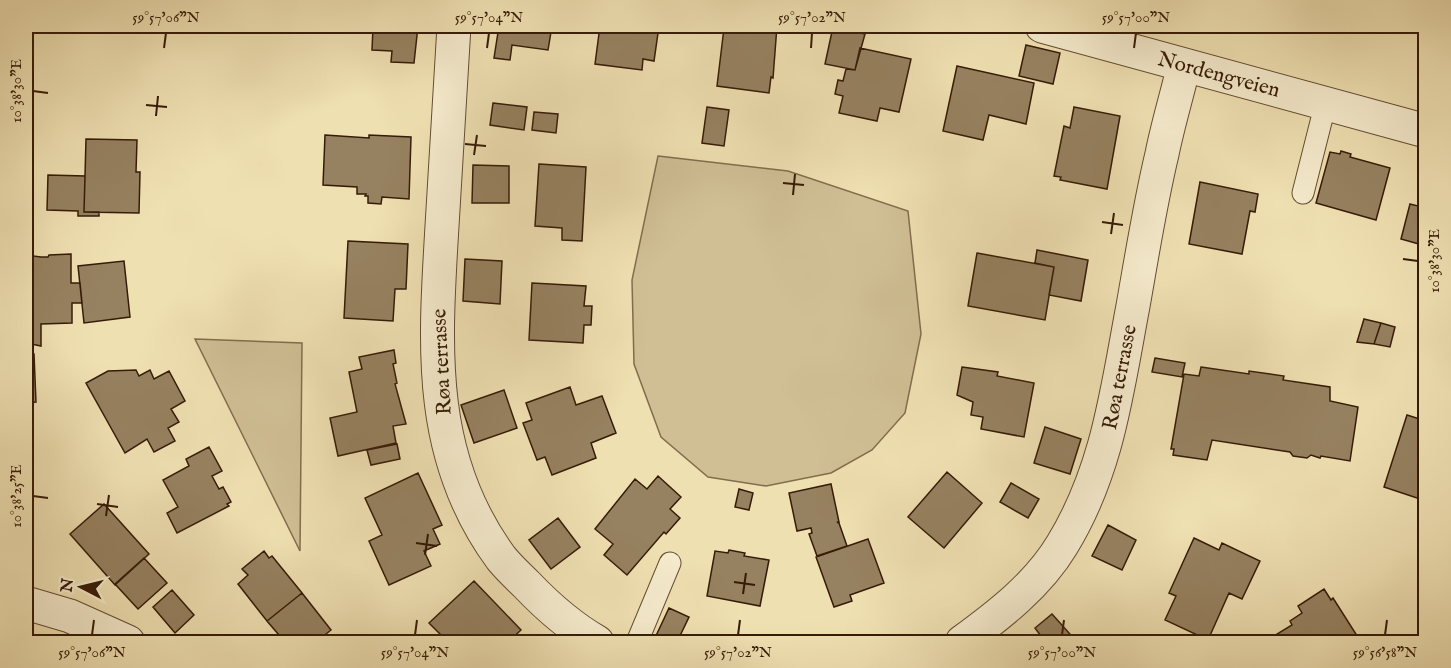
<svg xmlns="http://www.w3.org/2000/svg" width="1451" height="668" font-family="'IM FELL English',serif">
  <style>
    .green { fill: #d0bf95; stroke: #836d4e; stroke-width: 1.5 }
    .building { fill: #968160; stroke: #361b07; stroke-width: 1.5 }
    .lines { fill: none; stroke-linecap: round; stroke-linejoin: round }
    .lane-casing { stroke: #644c32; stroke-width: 23 }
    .street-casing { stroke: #644c32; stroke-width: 35 }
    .lane { stroke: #f5ebcd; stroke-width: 21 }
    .street { stroke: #f5ebcd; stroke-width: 33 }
    .ticks { fill: none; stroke: #361b07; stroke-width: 2 }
    .labels { text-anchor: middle; stroke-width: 5; stroke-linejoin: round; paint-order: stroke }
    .street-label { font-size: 21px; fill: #361b07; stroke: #f5ebcd }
    .neatline { fill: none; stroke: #361b07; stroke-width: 2 }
    .ticks-label { font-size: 15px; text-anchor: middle; fill: #361b07 }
  </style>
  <rect width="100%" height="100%" fill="#efe0b2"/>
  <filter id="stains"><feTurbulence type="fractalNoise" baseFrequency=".00333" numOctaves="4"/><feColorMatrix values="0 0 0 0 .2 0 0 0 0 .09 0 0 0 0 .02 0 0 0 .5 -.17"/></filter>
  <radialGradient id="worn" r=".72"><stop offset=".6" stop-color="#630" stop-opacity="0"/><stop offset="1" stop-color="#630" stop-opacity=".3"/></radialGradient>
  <path class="green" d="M658,156L788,171L908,211L921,334L905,413L872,450L831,473L766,486L708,477L661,437L634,364L632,280Z
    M195,339L302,343L300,551Z"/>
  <path class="building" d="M337,26H418L414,63L391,62L392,51L372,50L373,28L358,27V32L337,31Z
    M499,26H552L548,50L512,45L510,60L494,58Z
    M600,26H659L654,61L643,59L642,70L595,64Z
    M676,26H694V28Z
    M740,26H777L773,78L771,77L769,93L717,86L724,28L740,30Z
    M833,27L865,34L855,70L825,64Z
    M1026,45L1060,53L1053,84L1019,76Z
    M860,48L911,59L899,112L880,108L877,121L839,113L843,96L835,94L838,80L843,81L846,69L855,70Z
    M957,66L1034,83L1026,124L989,115L983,140L943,131Z
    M493,103L527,107L524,130L490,125Z
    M707,107L729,110L724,146L702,143Z
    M1074,107L1120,116L1107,189L1060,180L1061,177L1054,176L1064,126L1070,128Z
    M534,112L558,114L556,133L532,130Z
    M325,135L369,138V135L411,137L409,199L382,197L381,204L368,203V196H365L366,194H357V187L323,185Z
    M86,139L137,140L136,172H140L139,213L84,212Z
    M1341,151L1351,154L1350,157L1390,168L1376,220L1316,203L1330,152L1340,154Z
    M539,164L586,167L582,241L562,240V228L535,226Z
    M473,165L509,166V203H472Z
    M48,175L85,176L84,212H99V216H78V211L47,210Z
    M1200,182L1258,194L1255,212L1250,211L1242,254L1189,244Z
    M1410,204L1426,208V219L1419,244L1401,239Z
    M348,241L408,244L406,289H395L393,321L344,318Z
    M1037,250L1088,260L1081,301L1049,295L1054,267L1035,263Z
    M977,253L1054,267L1045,320L968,306Z
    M71,254V283H80L82,303H72V323L41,324V346L26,343V255L41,257H48L49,255Z
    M465,259L502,261L500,304L463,301Z
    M124,261L130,317L84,323L78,266Z
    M532,283L586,286L584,306H592L591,325H584L583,343L529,340Z
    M1364,319L1381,323L1374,344L1357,342Z
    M1381,323L1395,327L1390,347L1374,344Z
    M394,350L396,363L393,364L397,383L395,384L406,424L393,426L396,443L338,456L330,418L357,412L349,372L362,369L359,357Z
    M26,354H34L36,402L26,403Z
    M1155,358L1185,363L1182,377L1152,372Z
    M962,367L998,372L997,376L1034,383L1024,437L981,429L983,417L971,415L973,402L957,395Z
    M1201,367L1249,374V371L1284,376L1283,380L1330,387V401L1358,407L1350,461L1321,456L1320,458L1311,455L1307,458L1293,456L1290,452L1212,440L1207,460L1173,455L1174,449H1171L1184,374L1199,376Z
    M136,370L139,376L150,370L154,379L169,371L185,401L171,409L179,422L168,428L175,441L154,452L147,439L125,453L86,383L108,371Z
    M570,387L576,405L602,396L616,433L591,443L596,458L552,475L545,457L537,460L523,423L532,420L526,403Z
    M504,390L517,428L474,443L461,405Z
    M1407,415L1426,421V501L1384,487Z
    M1045,427L1081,439L1070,474L1034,463Z
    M397,444L400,459L371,465L367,450Z
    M209,447L222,471L212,476L219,489L223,487L231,502L227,504L229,506L177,533L167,513L178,507L163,480L189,466L186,459Z
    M947,472L982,503L944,548L908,517Z
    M418,473L442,525L433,529L440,544L424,551L431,566L389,585L369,541L382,535L365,498Z
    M658,476L681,497L670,509L680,518L666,534L664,532L627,575L604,555L613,544L595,529L635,479L647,489Z
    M1011,483L1039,499L1028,518L1000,502Z
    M831,484L839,522H837L839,523L847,546L817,556L809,534L812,533L811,528L797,531L789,493Z
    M739,489L753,493L749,510L735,507Z
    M104,504L149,554L115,585L70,534Z
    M558,518L580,547L551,569L529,540Z
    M1108,525L1136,540L1122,570L1092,556Z
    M1194,538L1219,550L1222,543L1260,561L1242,599L1229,593L1208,640L1165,620L1176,596L1169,593Z
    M868,539L884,583L850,595L852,601L834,607L816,557Z
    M729,550L745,553L744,556L769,560L760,606L707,596L715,551L728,553Z
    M264,551L269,558L272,556L302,593L267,621L238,584L248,575L242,569Z
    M144,558L167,583L138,609L115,584Z
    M474,581L521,630L508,642H448L429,623Z
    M1324,589L1331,600L1333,598L1361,642H1264L1292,625L1290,621L1302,613L1298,606Z
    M172,590L194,615L175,633L153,607Z
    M302,593L331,630L316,642H285L267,621Z
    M669,608L689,617L677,642H663L655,638Z
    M1052,614L1077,642H1033L1041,636L1035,628Z"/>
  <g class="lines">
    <g class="lane-casing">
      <path id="lane" d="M1303,193L1326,102
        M637,642L670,563"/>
    </g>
    <g class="street-casing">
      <path id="street" d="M454,26C450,92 446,159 442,226C435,345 426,456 501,558C509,568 518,576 527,585C548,607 571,627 597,642
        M1042,26L1426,131
        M26,603L70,616L128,642
        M962,642C999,615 1038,585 1062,545C1108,470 1117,390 1133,306C1142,255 1150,204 1162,154C1168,124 1177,95 1184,65"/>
    </g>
    <use href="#lane" class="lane"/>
    <use href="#street" class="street"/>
  </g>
  <path class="ticks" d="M164,48L166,33M487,48L489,33M811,48L812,33M1134,48L1136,33M33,91L48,93M146,105L167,107M156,116L158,96M465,144L486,146M474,155L477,135M783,183L804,185M793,195L795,174M1102,222L1123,225M1111,234L1114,213M1403,259L1418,261M33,496L48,498M97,504L118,507M106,516L109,495M416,543L437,546M425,555L428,534M734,582L755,585M743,594L746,573M92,635L94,620M415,635L417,620M738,635L740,620M1062,635L1064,620M1385,635L1387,620"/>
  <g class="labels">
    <g class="street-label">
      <text transform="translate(1219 74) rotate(15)" y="7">Nordengveien</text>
      <text transform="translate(441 362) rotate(-93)" y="7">Røa terrasse</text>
      <text transform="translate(1119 377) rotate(-79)" y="7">Røa terrasse</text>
    </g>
  </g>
  <rect width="1451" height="668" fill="none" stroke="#efe0b2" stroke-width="66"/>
  <g transform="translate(81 587) rotate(277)" stroke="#f5ebcd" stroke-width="4.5" paint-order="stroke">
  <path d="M0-4.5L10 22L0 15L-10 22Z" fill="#361b07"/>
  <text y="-9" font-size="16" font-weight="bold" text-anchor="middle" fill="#361b07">N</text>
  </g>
  <rect x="33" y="33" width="1385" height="602" class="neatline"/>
  <g class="ticks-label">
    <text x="166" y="22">59°57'06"N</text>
    <text x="489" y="22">59°57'04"N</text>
    <text x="812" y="22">59°57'02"N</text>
    <text x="1136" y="22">59°57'00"N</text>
    <text transform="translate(16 91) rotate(-90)" y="5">10°38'30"E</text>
    <text transform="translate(1434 261) rotate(-90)" y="5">10°38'30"E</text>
    <text transform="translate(16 496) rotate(-90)" y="5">10°38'25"E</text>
    <text x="92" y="657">59°57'06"N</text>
    <text x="415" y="657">59°57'04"N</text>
    <text x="738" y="657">59°57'02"N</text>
    <text x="1062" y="657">59°57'00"N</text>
    <text x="1385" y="657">59°56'58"N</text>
  </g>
  <rect width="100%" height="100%" filter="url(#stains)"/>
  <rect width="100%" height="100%" fill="url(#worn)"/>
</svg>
